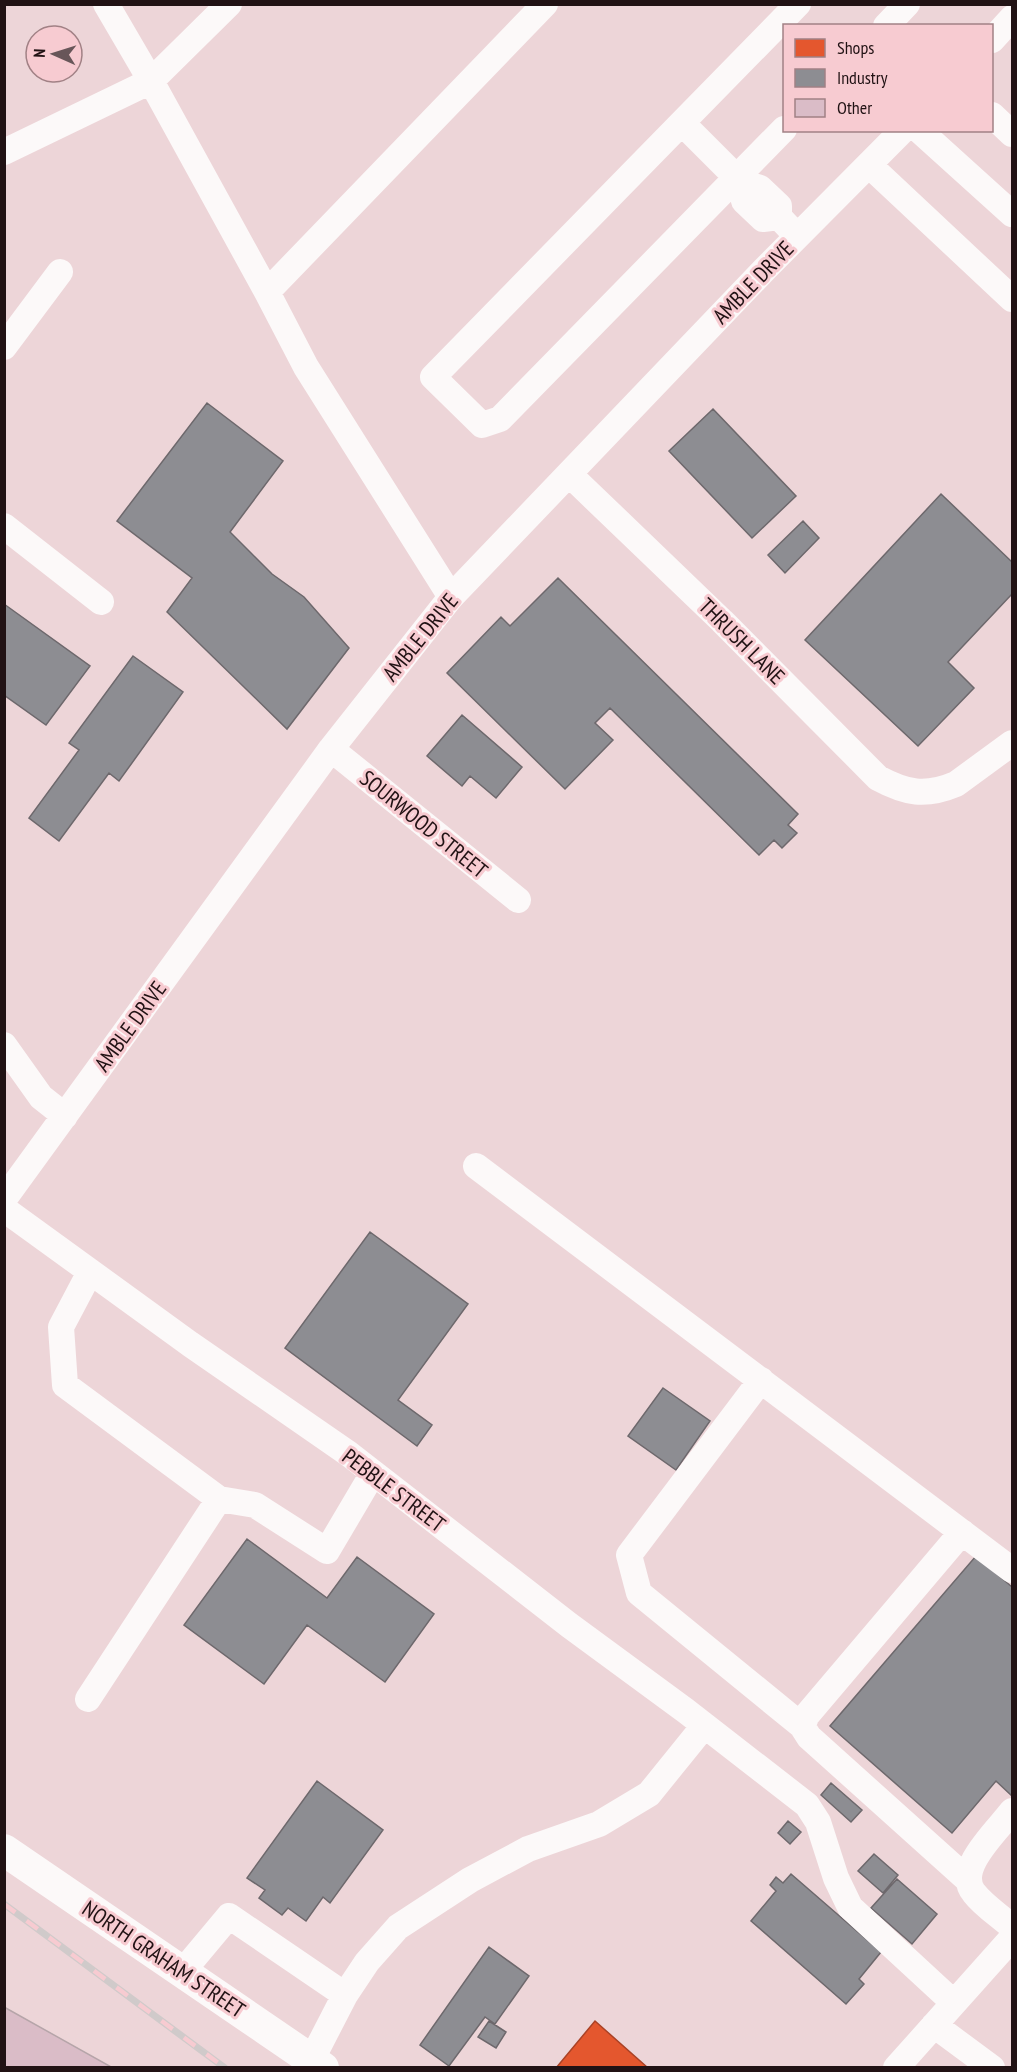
<svg xmlns="http://www.w3.org/2000/svg" width="1017" height="2072" font-family="'PT Sans Narrow',sans-serif">
  <style>
    .shops { fill: #e4572e; stroke: #aa4226; stroke-width: 1.5 }
    .industry { fill: #8d8d92; stroke: #6d686c; stroke-width: 1.5 }
    .building { fill: #dabcc7; stroke: #b6a5a9; stroke-width: 1.5 }
    .lines { fill: none; stroke-linecap: round; stroke-linejoin: round }
    .minor { stroke: #fcf9f9; stroke-width: 26 }
    .major { stroke: #fcf9f9; stroke-width: 32 }
    .rail-casing { stroke: #d0caca; stroke-width: 7 }
    .rail { stroke: #f7cbd1; stroke-width: 4.5; stroke-dasharray: 14; stroke-linecap: butt }
    .labels { text-anchor: middle; stroke-width: 6; stroke-linejoin: round; paint-order: stroke }
    .street-label { font-size: 22px; fill: #211214; stroke: #f7cbd1 }
  </style>
  <rect width="100%" height="100%" fill="#edd5d8"/>
  <path class="shops" d="M595,2021L648,2068H556Z"/>
  <path class="industry" d="M207,403L283,461L230,532L272,574L304,597L349,648L287,729L167,612L192,578L117,521Z
    M713,409L796,496L752,538L669,451Z
    M941,494L1012,562V594L948,662L974,688L918,746L805,640Z
    M803,521L819,538L785,573L768,555Z
    M558,578L798,814L788,825L797,833L782,848L774,840L759,855L610,708L595,723L613,740L565,789L447,673L501,617L510,626Z
    M4,604L90,666L46,725L4,695Z
    M133,656L183,692L119,781L109,773L59,841L29,818L79,750L69,743Z
    M462,715L522,767L496,798L470,776L462,786L427,756Z
    M370,1232L468,1304L398,1400L432,1425L417,1446L285,1348Z
    M663,1388L710,1421L676,1470L628,1436Z
    M247,1539L327,1598L357,1557L434,1614L385,1682L307,1625L264,1684L184,1625Z
    M976,1556L1012,1587V1796L996,1781L952,1833L830,1726Z
    M317,1781L383,1830L330,1903L323,1897L306,1921L288,1908L282,1915L259,1898L265,1890L247,1878Z
    M831,1783L862,1810L851,1822L821,1795Z
    M788,1821L801,1832L790,1844L778,1833Z
    M874,1854L898,1875L883,1893L858,1871Z
    M791,1874L881,1952L859,1979L864,1984L846,2004L751,1921L776,1891L770,1885L776,1877L783,1883Z
    M897,1879L937,1914L912,1944L871,1908Z
    M489,1947L529,1976L495,2024L485,2017L449,2066L420,2045Z
    M489,2021L506,2032L496,2048L478,2037Z"/>
  <path class="building" d="M4,2007L113,2068H4Z"/>
  <g class="lines">
    <path class="minor" d="M229,4L151,81L267,292L306,367L451,597
      M886,26L907,4
      M992,40L1012,18
      M992,115L1012,134
      M682,123L741,182
      M784,129L500,419L482,425L433,377L798,4
      M919,130L1012,214
      M4,152L151,81L106,4
      M869,165L1012,299
      M779,217L763,219L744,201L741,182L760,188L779,206V217L797,236
      M267,292L545,4
      M4,347L60,272
      M569,474L722,621L878,778C906,793 925,797 956,784L1012,743
      M4,526L101,602
      M331,749L518,900
      M4,1045L41,1097L65,1116
      M476,1166L1012,1570
      M4,1199L331,749L451,597L764,270L903,130
      M4,1209L190,1344L349,1454L569,1625L686,1711L807,1805L818,1822L836,1878L850,1907L954,2003
      M761,1380L629,1555L639,1593L802,1726
      M219,1499L255,1505L327,1551L373,1473
      M962,1532L807,1715L802,1726L809,1737L967,1879
      M88,1699L219,1499L65,1385L61,1327L90,1272
      M1012,1811C998,1830 954,1869 974,1893C984,1906 1000,1916 1012,1927
      M183,1971L229,1916L345,1995L312,2059
      M345,1995L367,1962L398,1927L470,1880L528,1849L599,1824L649,1794L704,1726
      M934,2025L992,2068
      M896,2068L1012,1938"/>
    <path class="major" d="M4,1850L323,2068"/>
    <g class="rail-casing">
      <path id="rail" d="M4,1904L225,2068"/>
    </g>
    <use href="#rail" class="rail"/>
  </g>
  <g class="labels">
    <g class="street-label">
      <text transform="translate(753 282) rotate(-46)" y="8">AMBLE DRIVE</text>
      <text transform="translate(420 637) rotate(-51)" y="8">AMBLE DRIVE</text>
      <text transform="translate(742 641) rotate(45)" y="8">THRUSH LANE</text>
      <text transform="translate(424 824) rotate(39)" y="8">SOURWOOD STREET</text>
      <text transform="translate(130 1026) rotate(-54)" y="8">AMBLE DRIVE</text>
      <text transform="translate(394 1490) rotate(37)" y="8">PEBBLE STREET</text>
      <text transform="translate(164 1959) rotate(34)" y="8">NORTH GRAHAM STREET</text>
    </g>
  </g>
  <rect width="1017" height="2072" fill="none" stroke="#211214" stroke-width="12"/>
  <rect x="783" y="24" width="210" height="108" fill="#f7cbd1" stroke="#a18185" stroke-width="1.5"/>
  <rect x="795" y="39" width="30" height="18" fill="#e4572e" stroke="#a18185" stroke-width="1.5"/>
  <text x="837" y="54" font-size="18" fill="#211214">Shops</text>
  <rect x="795" y="69" width="30" height="18" fill="#8d8d92" stroke="#a18185" stroke-width="1.5"/>
  <text x="837" y="84" font-size="18" fill="#211214">Industry</text>
  <rect x="795" y="99" width="30" height="18" fill="#dabcc7" stroke="#a18185" stroke-width="1.5"/>
  <text x="837" y="114" font-size="18" fill="#211214">Other</text>
  <g transform="translate(54 54) rotate(273)"><circle r="28" fill="#f7cbd1" stroke="#a18185" stroke-width="1.5"/>
  <path d="M0-4.5L10 22L0 15L-10 22Z" fill="#685659"/>
  <text y="-9" font-size="16" font-weight="bold" text-anchor="middle" fill="#211214">N</text>
  </g>
</svg>
